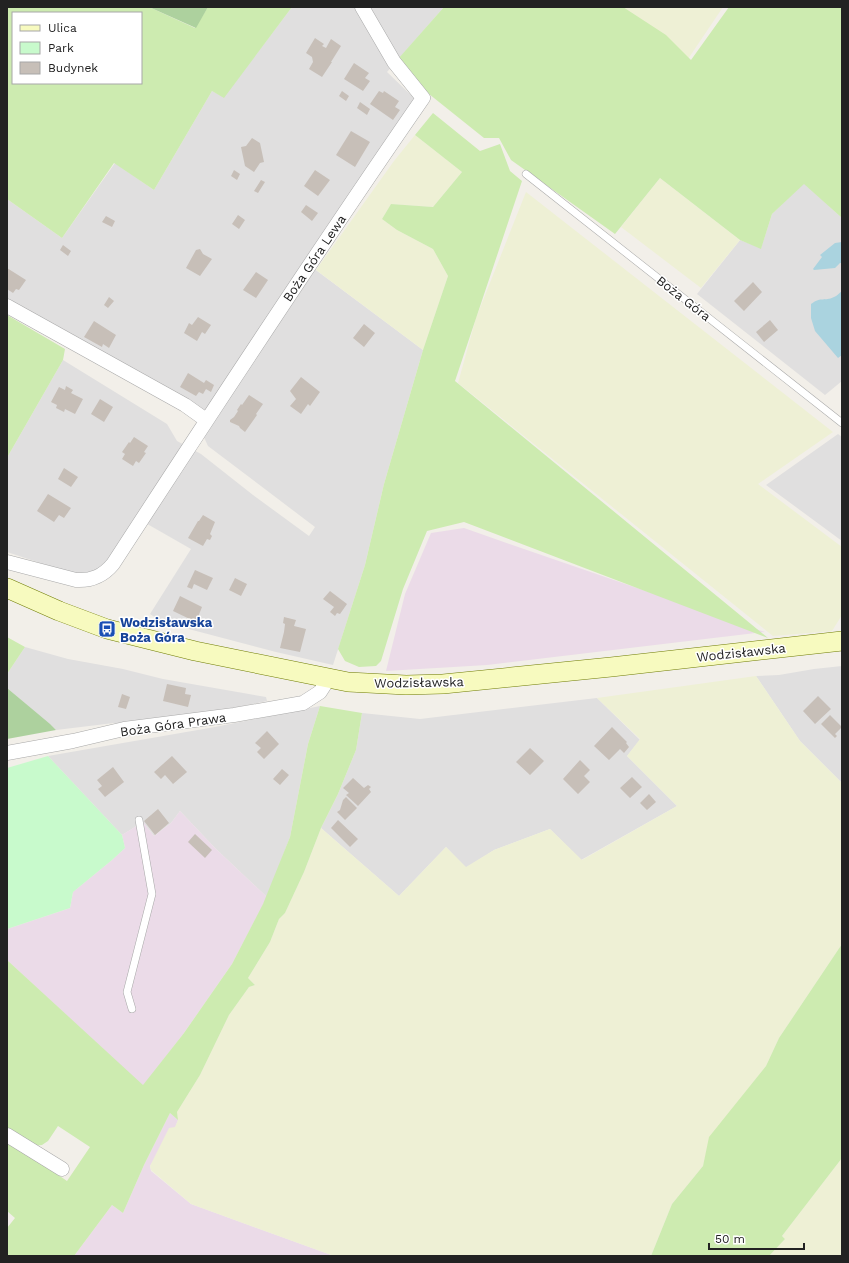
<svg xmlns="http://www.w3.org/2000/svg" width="849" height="1263" font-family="'Work Sans',sans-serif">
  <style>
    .residential { fill: #e0dfdf }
    .industrial { fill: #ebdbe8 }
    .farmland { fill: #eef0d5 }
    .grass { fill: #cdebb0; fill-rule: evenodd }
    .forest { fill: #add19e }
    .park { fill: #c8facc }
    .water { fill: #aad3df }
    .building { fill: #c7bfb8 }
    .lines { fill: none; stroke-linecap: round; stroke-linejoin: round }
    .service-casing { stroke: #a9a9a9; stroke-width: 8 }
    .minor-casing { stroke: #a9a9a9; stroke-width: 15 }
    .secondary-casing { stroke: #707d05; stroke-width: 20 }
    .service { stroke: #fff; stroke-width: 7 }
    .minor { stroke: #fff; stroke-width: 14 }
    .secondary { stroke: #f7fabf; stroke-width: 19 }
    .labels { text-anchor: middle; stroke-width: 3; stroke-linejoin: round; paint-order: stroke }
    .street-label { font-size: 13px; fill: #222; stroke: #fff }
    .transit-label { font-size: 13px; font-weight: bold; fill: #164399; stroke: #fff; text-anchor: start }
  </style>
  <rect width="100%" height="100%" fill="#f2efe9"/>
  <path class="residential" d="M292,7H444L387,72L415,99L305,262L423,350L384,484L365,565L333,665L276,652L162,622L150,614L191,549L135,517L109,559L95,571L79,576L7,552V455L8,456L63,360L167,424L177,441L201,454L253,495L309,536L315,527L208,446L188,403L7,303V199L62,238L115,163L154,190L212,91L224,97Z
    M804,183L842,218V381L825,395L697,294L740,240L761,248L772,214Z
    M838,434L842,437V541L766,485Z
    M25,647L68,659L123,669L163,679L266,697L267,701L194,716L127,725L114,723L56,730L7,688V674Z
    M842,666V783L800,741L756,676L779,675L814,669Z
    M597,698L640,740L627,756L677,806L581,860L550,829L494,850L466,868L446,847L399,896L321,828L338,794L356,750L362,713L420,719Z
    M320,706L308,744L290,837L267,897L215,848L180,811L171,823L154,836L143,822L122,835L48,756L215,727Z"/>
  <path class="industrial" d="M464,528L498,540L765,632L487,665L386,671L405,594L431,533Z
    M180,811L215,848L267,897L232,964L184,1033L143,1086L7,960V929L70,908L73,892L112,860L125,848L122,835L143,822L154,836L171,823Z
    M170,1113L178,1120L175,1128L150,1166L151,1171L191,1204L334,1256H74L112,1205L123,1213L144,1165Z"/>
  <path class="farmland" d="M605,7H723L686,62Z
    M415,135L462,172L433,207L391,204L382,219L397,230L433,249L448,276L423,350L316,270L394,161Z
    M660,178L740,240L701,288L621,227Z
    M526,192L833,432L758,484L842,547V615L832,631L773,636L458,383L476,318Z
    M756,676L800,741L842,783V944L779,1038L766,1066L710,1137L703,1166L672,1204L651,1256H334L191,1204L151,1170L150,1166L169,1128L175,1127L178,1120L177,1112L200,1075L229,1015L249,987L255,985L248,978L270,942L279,919L285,913L304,872L321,828L399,896L446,847L466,867L494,850L550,829L582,860L677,806L627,756L640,739L597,698Z
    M842,1158V1256H769L785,1239L782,1236Z"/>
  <path class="grass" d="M7,7H149L195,28L208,7H292L224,98L212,91L154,190L114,163L62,238L7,199ZM13,13H141V83H13Z
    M444,7H623L666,35L691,60L729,7H842V218L804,184L772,214L761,249L740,240L660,178L615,234L511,160L499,138H484L419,86L398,59Z
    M433,113L480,151L500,144L510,171L522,181L455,381L768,638L464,522L427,531L403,589L381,661L376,666L359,667L345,661L338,649L365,565L384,484L423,350L448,276L433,249L397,230L382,219L391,204L433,207L462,172L415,135Z
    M7,315L65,349L63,360L8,456L7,455Z
    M7,637L25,647L7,674Z
    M320,706L362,713L356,750L338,794L321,828L304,872L285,913L279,919L270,942L248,978L255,985L249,987L229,1015L200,1075L177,1112L178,1120L170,1113L144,1165L123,1213L112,1205L74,1256H7V1228L15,1218L7,1211V1140L67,1181L90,1147L58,1126L48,1141L42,1145L32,1146L7,1129V960L143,1085L184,1033L232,964L263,904L290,837L308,744Z
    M842,944V1158L782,1236L785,1239L769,1256H651L672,1204L703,1166L709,1137L766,1066L779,1038Z"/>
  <path class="forest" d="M149,7H208L196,28Z
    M7,688L50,724L56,730L7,739Z"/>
  <path class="park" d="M48,756L122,835L125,848L112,860L73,892L70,908L7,929V768Z"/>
  <path class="water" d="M842,242V263H840L835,268L814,270L813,269L822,257L820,255L835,243Z
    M842,291V355L838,358L815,331L811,318V304C822,296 824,302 834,297C837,296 839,293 842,291Z"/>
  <path class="building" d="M315,38L324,44L322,46L326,48L331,39L341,46L331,62H332L322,77L309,69L313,62L312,57L306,53Z
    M354,63L369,73L365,78L370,81L363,91L344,79Z
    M342,91L349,96L346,101L339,96Z
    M379,91L383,93L384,91L399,101L395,107L400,110L393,120L370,104Z
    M360,102L370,109L367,115L357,108Z
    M351,131L370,142L355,167L336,155Z
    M252,138L260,143L264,162L260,163L254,172L245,166L241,147L246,146Z
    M234,170L240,174L237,180L231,176Z
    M315,170L330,180L318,196L304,186Z
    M261,180L265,182L258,193L254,191Z
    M306,205L318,213L312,221L301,212Z
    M238,215L245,220L239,229L232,224Z
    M106,216L115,221L112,227L102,222Z
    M63,245L71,251L68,256L60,250Z
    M200,249L203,254L212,259L200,276L186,268L196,250Z
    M7,268L26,280L19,290L16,289L13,293L7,289Z
    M256,272L268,280L256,298L243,290Z
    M753,282L762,292L744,311L734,301Z
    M109,297L114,301L108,308L104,305Z
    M198,317L211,325L205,334L202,332L197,341L184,333L189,323L192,325Z
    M770,320L778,330L764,342L756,332Z
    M94,321L116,335L109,348L103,344L102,347L84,337Z
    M364,324L375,333L364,347L353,338Z
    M188,373L204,383L206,380L214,385L211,392L206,389L203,394L199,392L196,396L180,387Z
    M301,377L320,392L310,406L308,404L301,414L290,406L296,399L290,391Z
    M66,386L73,390L71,393L83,399L75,414L65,409L64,412L56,408L57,405L51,402L59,387L65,390Z
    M249,395L263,404L256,414L257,415L245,432L240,428L239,426L230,422V420L234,417L238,411L237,410L241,404L242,405Z
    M100,399L113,407L104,422L91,414Z
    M134,437L148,446L144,452L146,453L139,463L136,461L133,466L122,459L125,454L122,452L129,442L130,443Z
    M64,468L78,477L71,487L58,479Z
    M48,494L71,508L64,518L59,515L54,522L37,511Z
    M203,515L215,522L210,534L212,536L210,540L207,539L203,546L188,538L198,521H199Z
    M195,570L213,578L207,590L194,584L192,589L187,587Z
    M235,578L247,584L241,596L229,590Z
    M330,591L347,604L340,614L337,613L335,616L330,612L334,607L323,599Z
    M180,596L202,607L196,622L173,611Z
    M284,617L296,620L294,626L306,629L300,652L280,648L284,632L285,624L283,623Z
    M167,684L186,688L185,694L191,695L188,707L163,701Z
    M122,694L130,697L126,709L118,707Z
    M818,696L831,709L815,724L803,711Z
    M830,715L842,727L835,734L837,736L835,738L821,724Z
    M612,727L627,742L626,743L629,747L624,753L620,749L609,760L594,746Z
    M267,731L279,744L264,759L257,752L261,748L255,743Z
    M530,748L544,761L530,775L516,762Z
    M172,756L187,772L173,784L165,775L161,779L154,772Z
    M580,760L590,770L584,776L590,782L578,794L563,779Z
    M113,767L124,782L105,797L98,789L102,786L97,780Z
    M282,769L289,775L280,785L273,779Z
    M632,777L642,787L630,798L620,788Z
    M353,778L364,788L368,785L371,787L369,789L371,792L358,806L346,795L349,793L343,788Z
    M649,794L656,802L647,810L640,803Z
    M346,797L357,808L345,820L337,812L340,810L343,800Z
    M158,809L169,823L155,835L144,821Z
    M338,820L358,839L350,847L331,828Z
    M195,834L212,850L205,858L188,842Z"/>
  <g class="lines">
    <g class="service-casing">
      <path id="service" d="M526,174L842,423
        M132,1009L127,992L152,894L139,820"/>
    </g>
    <g class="minor-casing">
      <path id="minor" d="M7,306L185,405L206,420
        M7,562L76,580C92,581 103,576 113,564C215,407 317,251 423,98L394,62L362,7
        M7,753L73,741L124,729L234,715L303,703L320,692L329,678
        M7,1135L62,1169"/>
    </g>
    <g class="secondary-casing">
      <path id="secondary" d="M7,588L59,611L107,629L195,651L348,682L406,685L443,684L611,667L842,641"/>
    </g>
    <use href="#service" class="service"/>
    <use href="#minor" class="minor"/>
    <use href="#secondary" class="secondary"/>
  </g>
  <defs>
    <g id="bus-square" transform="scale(0.9)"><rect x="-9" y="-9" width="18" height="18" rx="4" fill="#1a4fb4" stroke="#fff"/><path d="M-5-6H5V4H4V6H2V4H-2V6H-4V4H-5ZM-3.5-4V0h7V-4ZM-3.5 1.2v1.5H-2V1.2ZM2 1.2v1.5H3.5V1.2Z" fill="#fff"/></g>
  </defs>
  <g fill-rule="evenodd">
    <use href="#bus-square" x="107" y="629"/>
  </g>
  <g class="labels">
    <g class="street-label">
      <text transform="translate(314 258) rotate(-56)" y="5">Boża Góra Lewa</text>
      <text transform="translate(684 298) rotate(38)" y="5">Boża Góra</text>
      <text transform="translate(741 652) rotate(-6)" y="5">Wodzisławska</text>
      <text transform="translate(419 682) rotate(-1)" y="5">Wodzisławska</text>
      <text transform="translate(173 724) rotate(-8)" y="5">Boża Góra Prawa</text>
    </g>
    <g class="transit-label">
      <text x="120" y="627">Wodzisławska<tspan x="120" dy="15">Boża Góra</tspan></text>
    </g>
  </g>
  <rect width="849" height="1263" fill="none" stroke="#222222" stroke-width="16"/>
  <rect x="12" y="12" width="130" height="72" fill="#ffffff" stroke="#a7a7a7"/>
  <rect x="20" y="25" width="20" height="6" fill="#f7fabf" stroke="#a7a7a7"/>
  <text x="48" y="32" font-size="12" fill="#222222">Ulica</text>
  <rect x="20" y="42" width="20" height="12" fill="#c8facc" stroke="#a7a7a7"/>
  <text x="48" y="52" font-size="12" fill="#222222">Park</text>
  <rect x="20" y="62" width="20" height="12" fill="#c7bfb8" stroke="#a7a7a7"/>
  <text x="48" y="72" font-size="12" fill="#222222">Budynek</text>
  <path d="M709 1243v6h95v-6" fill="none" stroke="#222222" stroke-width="2"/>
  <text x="715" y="1243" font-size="12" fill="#222222" stroke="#ffffff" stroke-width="3" paint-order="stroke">50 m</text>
</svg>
